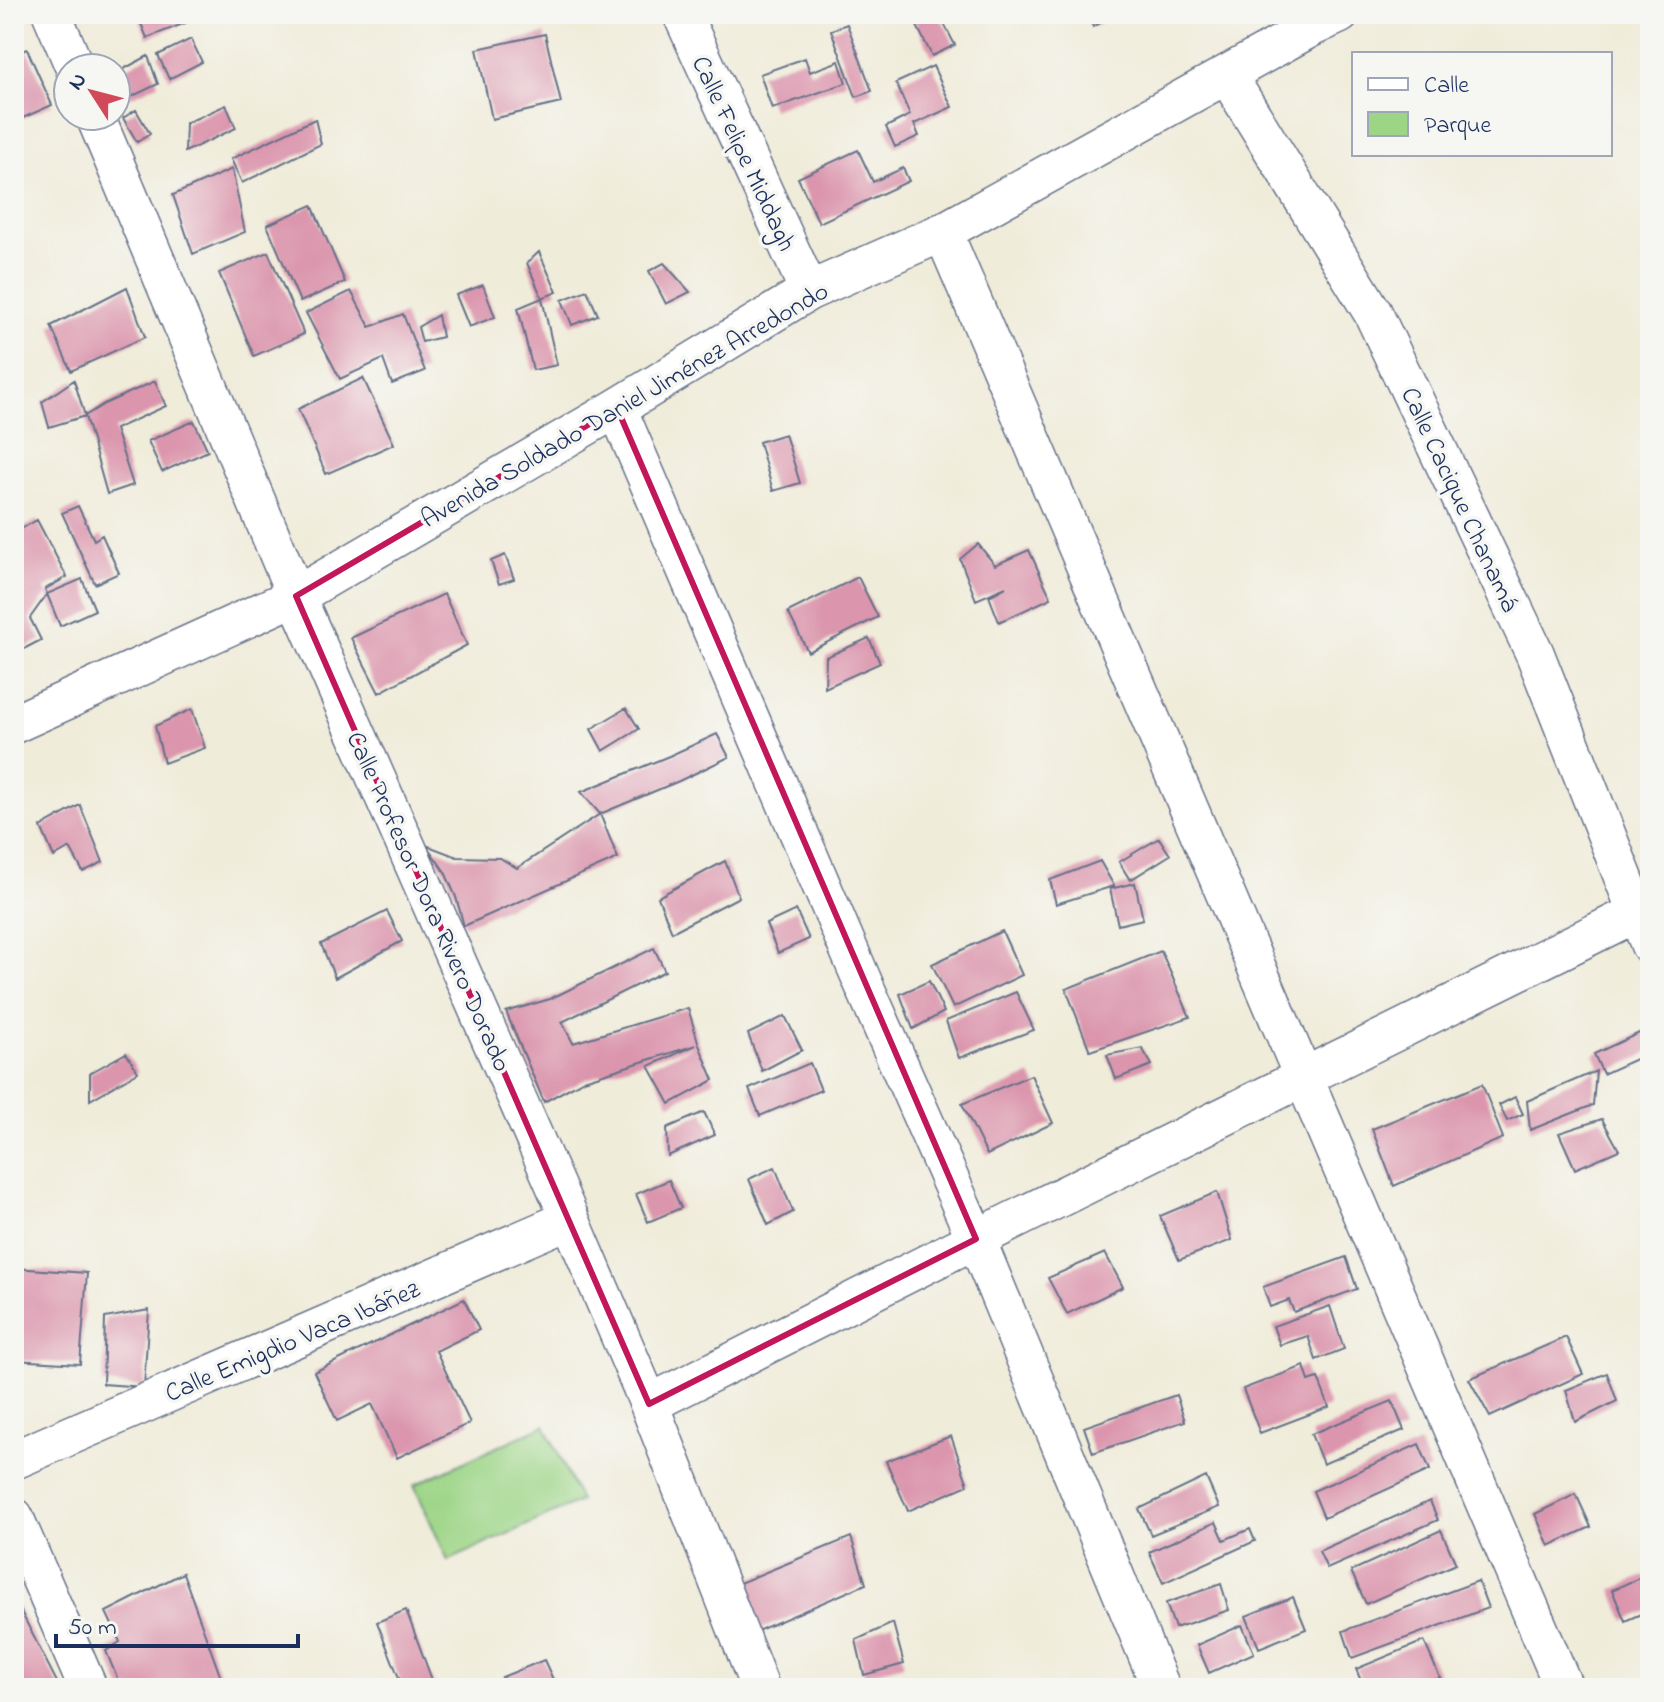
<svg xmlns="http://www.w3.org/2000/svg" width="1664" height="1702" font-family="'Indie Flower',sans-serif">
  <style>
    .green { fill: #9dd587; stroke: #5c8272; stroke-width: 2 }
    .building { fill: #db96ad }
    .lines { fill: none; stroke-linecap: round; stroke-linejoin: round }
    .street-casing { stroke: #667189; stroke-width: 41 }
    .street { stroke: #fff; stroke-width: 38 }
    .marked { fill: none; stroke: #c2185b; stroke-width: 6; stroke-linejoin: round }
    .labels { text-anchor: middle; stroke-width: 7; stroke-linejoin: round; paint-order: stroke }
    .street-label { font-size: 26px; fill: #1b2f5e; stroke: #f6f6f2 }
  </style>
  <rect width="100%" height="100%" fill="#f6f6f2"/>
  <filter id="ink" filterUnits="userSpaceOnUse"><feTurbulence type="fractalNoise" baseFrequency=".0125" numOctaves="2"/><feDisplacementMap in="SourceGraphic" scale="16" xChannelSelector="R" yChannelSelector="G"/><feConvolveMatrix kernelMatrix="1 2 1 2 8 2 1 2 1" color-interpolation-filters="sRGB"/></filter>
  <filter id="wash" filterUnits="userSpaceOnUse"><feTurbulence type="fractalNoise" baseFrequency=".006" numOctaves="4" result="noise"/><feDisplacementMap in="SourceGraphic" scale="32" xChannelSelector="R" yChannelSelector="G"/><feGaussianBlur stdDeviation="1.8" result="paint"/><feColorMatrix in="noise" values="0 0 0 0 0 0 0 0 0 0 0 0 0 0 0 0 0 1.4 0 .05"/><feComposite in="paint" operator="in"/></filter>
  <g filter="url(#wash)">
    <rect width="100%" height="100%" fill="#f0ecda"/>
    <path class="green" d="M545,1425L580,1501L448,1561L414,1485Z"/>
    <g id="blocks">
      <path class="building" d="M137,14H185L188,22L147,38Z
        M921,14H939L955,45L932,56L913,18Z
        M1086,14H1117L1093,27Z
        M847,24L872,91L856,97L831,30Z
        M545,34L561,103L492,119L477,49Z
        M191,39L202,62L169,79L158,55Z
        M27,49L52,105L14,122V54Z
        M148,56L158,84L131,97L118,72Z
        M805,58L810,72L839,61L846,83L772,109L760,74Z
        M933,66L952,107L914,124L919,136L895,147L886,127L910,115L896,83Z
        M226,105L236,128L185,152L186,123Z
        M136,110L150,134L137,142L123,118Z
        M315,119L321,144L242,183L231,159Z
        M858,150L873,182L903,168L909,181L819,223L798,178Z
        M232,169L245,232L193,254L173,195Z
        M312,205L345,282L300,302L267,225Z
        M268,252L304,334L254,356L219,273Z
        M539,252L557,292L542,298L527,263Z
        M664,263L690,292L666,304L649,271Z
        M483,285L495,317L469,327L456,295Z
        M127,287L145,337L71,371L51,326Z
        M587,290L598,315L572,325L562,300Z
        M351,291L370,327L403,314L425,371L392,384L383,359L340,379L306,313Z
        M542,298L557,365L533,370L518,308Z
        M438,315L442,337L422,342L418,327Z
        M363,378L394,444L326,474L298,409Z
        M74,380L85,416L49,427L42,402Z
        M155,381L166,406L115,429L133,485L107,494L85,416L104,404Z
        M194,421L208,451L162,472L148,441Z
        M785,434L800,483L773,491L759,442Z
        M78,506L94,540L102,535L119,573L95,584L62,513Z
        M37,520L67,577L45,589L47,594L30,618L41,640L14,654V533Z
        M978,544L995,565L1029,550L1051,598L999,622L989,596L1006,587L976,600L960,559Z
        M505,555L514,579L499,584L491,561Z
        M858,577L878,617L808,652L788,612Z
        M82,579L95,610L60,626L47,594Z
        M444,594L467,645L379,693L351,638Z
        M869,638L880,663L825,688L826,657Z
        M626,708L639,729L603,751L591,729Z
        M192,709L205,748L164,763L155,726Z
        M717,734L729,757L679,781L600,814L581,792L669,756Z
        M80,805L103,862L83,872L70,848L54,857L41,827Z
        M600,814L618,858L464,926L456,897L445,872L426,845L457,857L500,858L517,868Z
        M1159,838L1170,855L1130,880L1119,862Z
        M725,861L739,897L672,932L658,897Z
        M1100,861L1114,886L1056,904L1050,880Z
        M1135,883L1143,919L1118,925L1110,889Z
        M796,910L809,939L778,953L766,924Z
        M387,911L402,941L335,978L321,944Z
        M1002,931L1022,975L953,1008L932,964Z
        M654,948L665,971L562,1022L573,1043L688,1008L699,1045L714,1080L670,1104L649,1066L696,1045L584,1080L544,1102L506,1012L550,999Z
        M1161,951L1190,1017L1090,1051L1066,989Z
        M929,981L944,1012L913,1029L900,994Z
        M1016,992L1034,1030L959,1058L946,1021Z
        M785,1016L802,1050L762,1071L748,1034Z
        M1650,1028V1050L1645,1055L1603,1074L1594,1054Z
        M1142,1048L1152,1065L1116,1079L1107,1055Z
        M126,1053L138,1072L90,1100V1073Z
        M810,1063L821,1090L760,1116L749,1089Z
        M1596,1071L1593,1105L1530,1130L1527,1101Z
        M1031,1075L1053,1123L987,1155L962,1104Z
        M1482,1084L1503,1138L1394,1186L1372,1129Z
        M1515,1097L1523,1114L1507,1121L1499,1105Z
        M704,1112L715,1135L668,1156L667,1128Z
        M1602,1119L1619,1150L1575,1169L1559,1133Z
        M775,1167L793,1212L768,1225L749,1179Z
        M669,1180L681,1208L648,1222L636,1194Z
        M1217,1192L1232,1240L1179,1260L1160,1216Z
        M1105,1253L1123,1287L1067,1314L1048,1278Z
        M1346,1257L1357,1289L1294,1312L1289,1300L1270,1307L1263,1287Z
        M14,1268L87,1273L80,1364L14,1360Z
        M464,1299L479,1330L436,1351L470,1423L397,1458L372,1404L337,1421L314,1372Z
        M1330,1306L1344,1349L1316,1360L1308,1336L1280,1345L1273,1326Z
        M149,1310L144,1387L103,1384L105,1318Z
        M1566,1337L1583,1374L1490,1417L1469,1379Z
        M1304,1366L1309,1381L1318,1378L1329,1407L1260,1433L1243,1389Z
        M1607,1373L1617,1401L1575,1422L1566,1390Z
        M1176,1395L1185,1421L1093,1453L1084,1427Z
        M1392,1401L1404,1430L1323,1464L1311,1434Z
        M951,1436L968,1485L908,1511L886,1461Z
        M1419,1444L1430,1470L1324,1518L1313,1491Z
        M1206,1477L1219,1507L1151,1535L1139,1509Z
        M1576,1494L1591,1527L1549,1546L1535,1514Z
        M1430,1501L1438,1520L1327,1569L1319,1551Z
        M1216,1522L1224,1540L1250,1529L1255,1541L1163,1583L1149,1552Z
        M1441,1530L1456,1564L1366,1604L1351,1571Z
        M851,1537L866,1584L755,1632L737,1584Z
        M183,1573L221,1678L201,1688H121L106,1651L120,1642L106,1612Z
        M1650,1573V1610L1625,1621L1612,1590Z
        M1478,1581L1488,1608L1352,1658L1343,1631Z
        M1221,1584L1229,1610L1175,1628L1166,1603Z
        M1293,1597L1306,1629L1259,1648L1246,1616Z
        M14,1598L60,1688H14Z
        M406,1610L435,1688H403L377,1622Z
        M893,1623L904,1664L864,1675L856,1640Z
        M1242,1625L1254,1653L1209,1673L1197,1645Z
        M1424,1641L1440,1678L1416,1688H1364L1356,1669Z
        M544,1660L557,1688H507L502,1677Z"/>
    </g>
  </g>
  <g filter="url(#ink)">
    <use href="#blocks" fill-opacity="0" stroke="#667189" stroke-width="2"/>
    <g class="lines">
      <g class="street-casing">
        <path id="street" d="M52,14L75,68
          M682,14L809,291
          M1227,75L1373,313L1535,654L1650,945
          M95,116L296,596L570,1219L649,1404L760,1688
          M943,232L1564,1688
          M617,408L867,992L976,1239L1161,1688
          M14,724L296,596L617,408L809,291L943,232L1312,27L1340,14
          M649,1404L976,1239L1636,913
          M14,1460L570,1219
          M14,1517L88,1688"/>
      </g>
      <use href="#street" class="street"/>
    </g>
  </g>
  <path class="marked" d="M617,408L976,1239L649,1404L296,596Z"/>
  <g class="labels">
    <g class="street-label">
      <text transform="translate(745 153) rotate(65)" y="9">Calle Felipe Middagh</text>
      <text transform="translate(624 404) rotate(-30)" y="9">Avenida Soldado Daniel Jiménez Arredondo</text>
      <text transform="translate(1461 499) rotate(65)" y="9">Calle Cacique Chanamá</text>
      <text transform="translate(430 901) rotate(66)" y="9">Calle Profesor Dora Rivero Dorado</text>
      <text transform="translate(292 1340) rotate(-23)" y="9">Calle Emigdio Vaca Ibáñez</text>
    </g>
  </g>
  <rect width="1664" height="1702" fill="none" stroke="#f6f6f2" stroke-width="48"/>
  <rect x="1352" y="52" width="260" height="104" fill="#f6f6f2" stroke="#9ea6b7" stroke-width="2"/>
  <rect x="1368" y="78" width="40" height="12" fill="#ffffff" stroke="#9ea6b7" stroke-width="2"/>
  <text x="1424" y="92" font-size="24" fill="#1b2f5e">Calle</text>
  <rect x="1368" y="112" width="40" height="24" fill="#9dd587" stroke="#9ea6b7" stroke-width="2"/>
  <text x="1424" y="132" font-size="24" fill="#1b2f5e">Parque</text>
  <g transform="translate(92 92) rotate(306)"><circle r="38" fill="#f6f6f2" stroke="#9ea6b7" stroke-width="2"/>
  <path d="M0-6L14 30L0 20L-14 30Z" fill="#d1495b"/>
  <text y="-12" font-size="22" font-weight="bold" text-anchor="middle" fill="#1b2f5e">N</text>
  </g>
  <path d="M56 1634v12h242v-12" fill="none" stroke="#1b2f5e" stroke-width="4"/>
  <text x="68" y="1634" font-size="24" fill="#1b2f5e" stroke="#f6f6f2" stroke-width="6" paint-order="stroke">50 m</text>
</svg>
